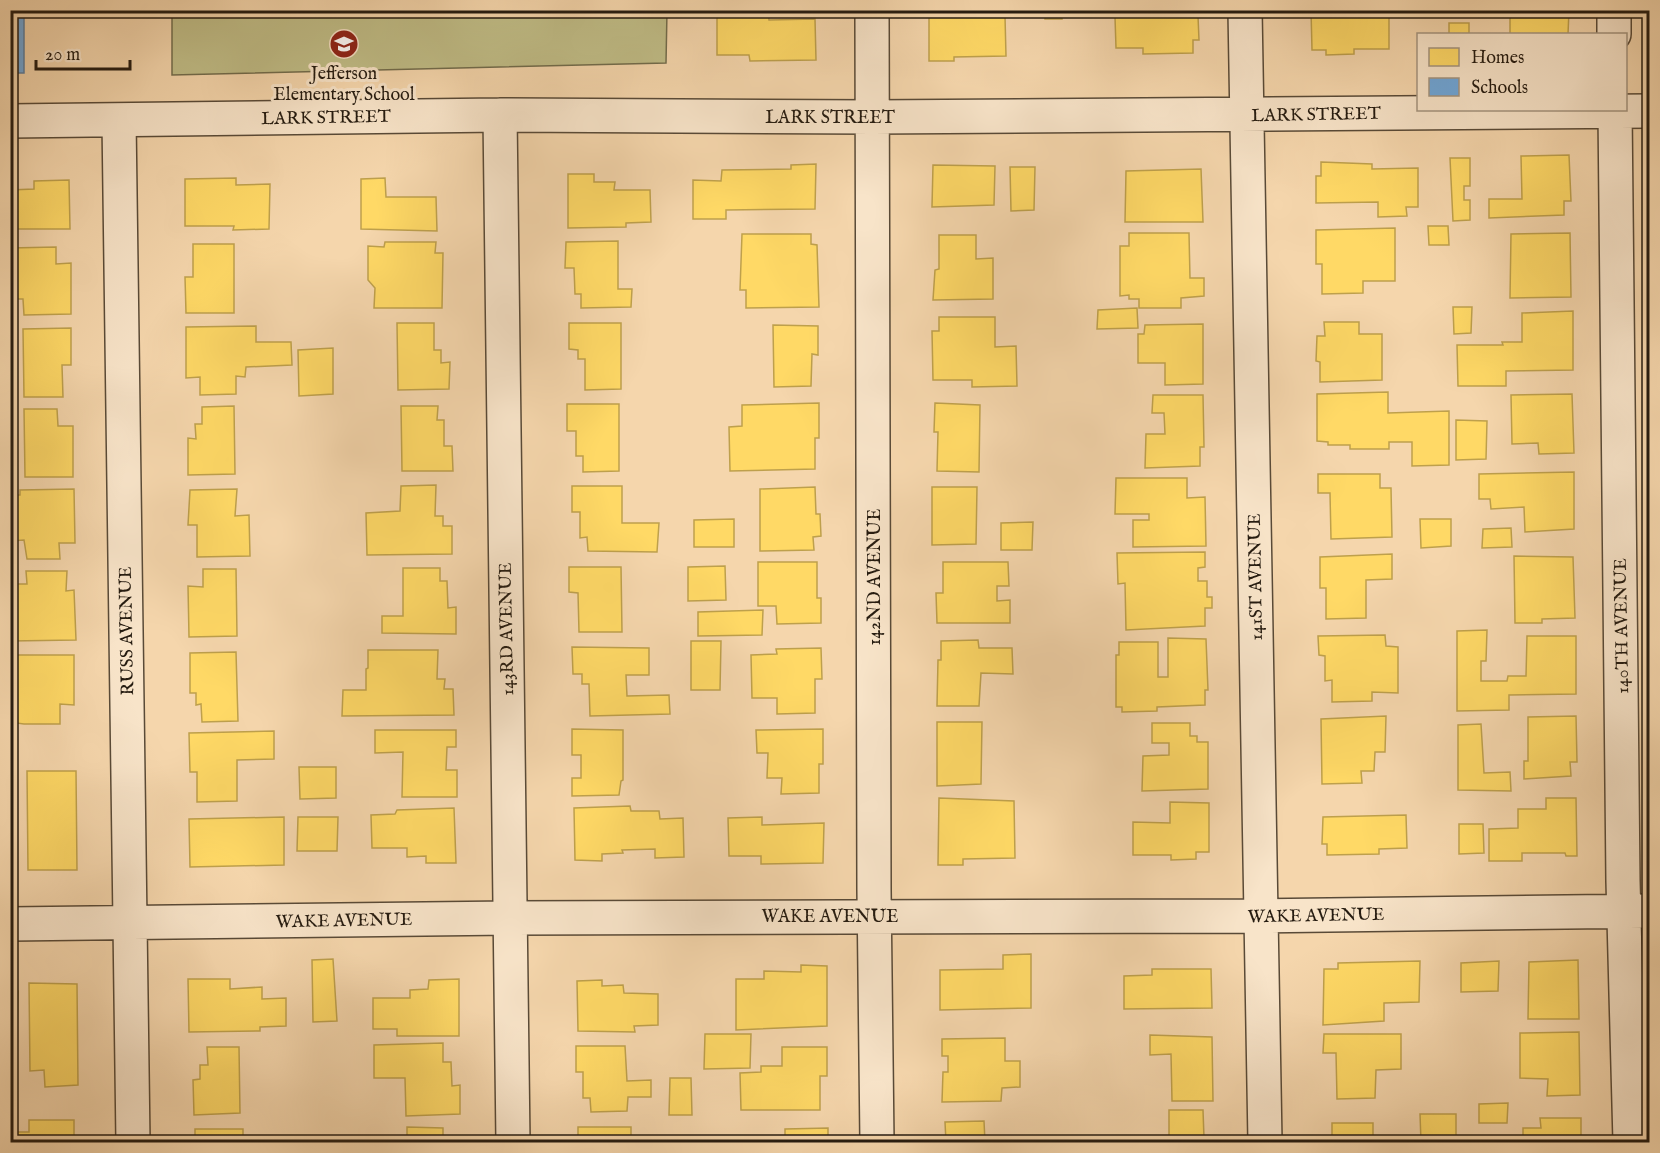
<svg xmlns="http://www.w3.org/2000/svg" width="1660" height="1153" font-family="'IM FELL English',serif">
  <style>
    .green { fill: #c0bd87; stroke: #726c4c; stroke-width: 1.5 }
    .homes { fill: #ffd966; stroke: #bea04c; stroke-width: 1.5 }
    .schools { fill: #6fa8dc; stroke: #597e9f; stroke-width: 1.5 }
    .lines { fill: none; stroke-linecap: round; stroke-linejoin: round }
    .minor-casing { stroke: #594a37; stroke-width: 36 }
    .minor { stroke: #f8e4c9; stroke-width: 33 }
    .labels { text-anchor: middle; stroke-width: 6; stroke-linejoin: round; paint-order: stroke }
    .poi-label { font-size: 18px; fill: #251b10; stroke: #f8e4c9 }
    .street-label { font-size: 18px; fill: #251b10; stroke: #f8e4c9 }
  </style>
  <rect width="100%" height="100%" fill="#f5d6ac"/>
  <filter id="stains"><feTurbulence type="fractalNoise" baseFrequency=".00333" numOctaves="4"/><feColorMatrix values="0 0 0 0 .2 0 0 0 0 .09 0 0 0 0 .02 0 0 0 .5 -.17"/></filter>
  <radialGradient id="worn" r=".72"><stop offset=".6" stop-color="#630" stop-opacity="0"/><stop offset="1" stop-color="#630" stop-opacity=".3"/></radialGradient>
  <path class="green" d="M172,11H667L666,63L172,75Z"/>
  <path class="homes" d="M717,10H768L769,20L815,19L816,60L750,61L749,55H717Z
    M1045,10H1062V19H1045Z
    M1311,10H1350V17H1389V49H1354V54L1326,55V50H1312Z
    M1510,10H1569L1568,34H1510Z
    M1005,16L1006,56L954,57V61H929V17Z
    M1198,16L1199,40H1193V53L1143,54V48H1116L1115,17Z
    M1449,23H1469V34H1449Z
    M1569,155L1571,201H1564V215L1489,218V199H1522L1521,156Z
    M1450,158H1470V186H1464V200H1470V220L1453,221Z
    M1321,162L1372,164V169L1418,168V207H1406L1407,216L1378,217V202L1316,203V176H1321Z
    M816,164L815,209L726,210V219H693V180L721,181L722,170L791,169V165Z
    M933,165L995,166L994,205L932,207Z
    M1010,167H1035L1034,210L1011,211Z
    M1201,169L1203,222H1125L1126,171Z
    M568,174H594V182H615L614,190H650L651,222L626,223V227L568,228Z
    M236,178V185L270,184L269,229L233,230L234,226H185V179Z
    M385,178L386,197H436L437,231L361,229V179Z
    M69,180L70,229H10V190L34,189V181Z
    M1428,226H1448L1449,245H1429Z
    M1395,228V281H1363V293L1322,294V264H1316V230Z
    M1129,233H1189L1190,278H1204V296L1181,298V308H1139V299H1129V295L1120,296V246H1129Z
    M1570,233L1571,297L1510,298L1511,234Z
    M742,234H811V244L817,245L819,307L746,308V290H740Z
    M939,235H976V259L993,258V299L933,300L935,270L939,269Z
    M618,241V289H632L631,307L581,308V294H575L574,268H565L566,242Z
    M385,242H436L435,253H443L442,308H374L375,288L368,280V246L384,247Z
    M193,244H234V313H186L185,277H193Z
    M56,247V264L71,263V314L24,315L23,299H10V248Z
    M1453,307H1472L1471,333L1454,334Z
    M1137,308L1138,328L1097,329L1098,310Z
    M1573,311V370L1506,371V386H1458L1457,345H1503L1502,342H1522V313Z
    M939,317H995V347L1016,346L1017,386L972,387V380H933L932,331H939Z
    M1324,322H1359V334H1382V380L1320,382V362L1316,361L1317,336H1325Z
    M397,323H434V350H441V363L450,362L449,389L398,390Z
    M569,323H621V389L585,390V359H578V350L569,349Z
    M1203,324V384L1165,385V363H1138V334H1144L1145,325Z
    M773,325L818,326V355L812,354L811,386L774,387Z
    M256,326V342H291L292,365L246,367L245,377L236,376V394L200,395V377L186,378V327Z
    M71,328V365H62L63,397H24L23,329Z
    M333,348V394L299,396L298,350Z
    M1388,392V413L1449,411V465L1412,466V442H1389V449H1350V445H1328V442L1317,441V394Z
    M1572,394L1574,453L1539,454L1538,443L1512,444L1511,395Z
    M1153,395H1203L1204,447H1200V466L1145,468L1146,434H1165L1164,413H1152Z
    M819,403V438H815V469L730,471L729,427L742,426V405Z
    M935,403L980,405L979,472L937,471L938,432H934Z
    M567,404H619V471L583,472V456H576V431H567Z
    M234,406L235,474L188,475V438L196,439L195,424H202V407Z
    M401,406H438L437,420H444V446H452L453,471H402Z
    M24,409H57L58,426H73V477H25Z
    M1456,420L1487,421L1486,459L1456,460Z
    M1574,472V529L1525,532L1524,507L1491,509L1490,499H1479V474Z
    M1318,474H1380V488H1391L1392,537L1331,539L1330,493H1318Z
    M1116,478H1187V498L1205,497L1206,546L1133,547V520H1149V514H1115Z
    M436,485L435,516H443V526H452V554L367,555L366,513L400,511L401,486Z
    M572,486H622V523H659L657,552L588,551L587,537L580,538V512H572Z
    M815,487L816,514H820L821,536L813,537L814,550L760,551V489Z
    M932,487H977L976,544L932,545Z
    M74,489L75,543H59L60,559H27L24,540L10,541V495H20V490Z
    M237,489L235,516L249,515L250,556L197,557V525H188L190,490Z
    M734,519V547H694V520Z
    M1420,519H1451V546L1421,548Z
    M1033,522L1032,550H1001V523Z
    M1511,528L1512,547L1482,548L1483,529Z
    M1205,552V567L1198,568V581H1207V597H1212V608H1205V626L1126,630L1125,583L1118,584L1117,553Z
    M1392,554V579L1366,580V618L1326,619V588H1320V557Z
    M1514,556L1573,557L1575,618L1542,619V623H1515Z
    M758,562H817V598H821V623L777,624L776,606H758Z
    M943,562H1008L1009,586H997V601L1010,600V623H937L936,593H943Z
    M725,566L726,600L688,601V567Z
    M569,567H621L622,632H579L578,593L569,592Z
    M403,568H440V581H447L448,608L456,607V634L382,633V616H403Z
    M203,569H236L237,636L189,637L188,586L203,587Z
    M26,571H67L66,591L74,590L76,640L10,641V584H27Z
    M763,610L762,635L698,636V612Z
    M1487,630L1486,661H1481V681H1507L1508,676H1526L1527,636H1576V694L1509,695V710L1457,711V631Z
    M1385,635L1386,646L1398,647V693L1372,692V701L1332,702V680L1325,681V656L1319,655L1318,636Z
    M1168,638L1206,639L1208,690H1205V705L1157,707V711L1122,712V707H1116V655H1119V642H1158V677H1168Z
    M978,640L979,648H1012L1013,674L981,673L979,706H937L938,660H941V641Z
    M691,641H721L720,690H691Z
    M572,647L649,648V675H626L627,696L669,695L670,714L590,716L589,684H582V674H573Z
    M821,648L822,679H815V713L777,714V698H752L751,655L777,654L776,649Z
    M368,650H438L437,679H445L444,689H453L454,715L342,716L343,690H366V669L368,668Z
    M236,652L238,721L202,722L201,704L196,705V693H190V653Z
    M10,655H74V705L60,704V724H24L17,723V727H10V706H13V688H10Z
    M1386,716L1385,752H1375L1374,771H1361L1362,783L1322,784L1321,719Z
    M1576,716L1577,762H1570L1571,776L1524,779V761H1528V717Z
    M937,722H982L981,784L937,786Z
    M1152,723H1190V736H1197V742H1208V789L1142,791L1143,756L1169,755V743H1152Z
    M1481,724L1484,773L1510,772L1511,791L1458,790V725Z
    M572,729L623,730V780L621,781L619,795L572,796V778H581V755H572Z
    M823,729V764H819V793L781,794L782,778H767L768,753H757L756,730Z
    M375,730H456V747H447L446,770H457V797H402L403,752L375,753Z
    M274,731V759L237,760V801L197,802V772H190L189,733Z
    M299,767H336V798L300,799Z
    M27,771H76L77,870H28Z
    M939,798L1014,801L1015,858L963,859V865H938Z
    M1546,798H1576L1577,856H1566L1565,853H1522V861H1489V829L1518,828V809H1546Z
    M1170,802L1209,803V852H1196V859L1171,860V855H1133V822L1170,823Z
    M630,806L631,811H659L660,819L683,818L684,857L655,858V849L622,850L623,853L602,854V861L575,860L574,808Z
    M454,808L456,863H426V856L407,857V848H372L371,815L395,814L397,810Z
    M1406,815L1407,848L1379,849V854L1327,855V844H1322L1323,817Z
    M284,817V865L190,867L189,819Z
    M298,817H338L337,851H297Z
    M762,817V825L824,823L823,863L761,864V856H729L728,818Z
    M10,822H14V856H10Z
    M1459,824H1483L1484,853L1459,854Z
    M1031,954V1008L940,1010V970L1003,969V955Z
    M333,959L337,1021L313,1022L312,960Z
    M1578,960L1579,1019H1528L1529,962Z
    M1420,961L1419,1002L1384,1003V1021L1323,1025L1324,969H1338V963Z
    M1499,961L1498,991L1461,992V963Z
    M801,965L827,966V1026L736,1030V979H764V971L801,972Z
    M1152,969H1211L1212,1008L1124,1009V976L1152,975Z
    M188,979H230V989L262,987V999L286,998V1026L260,1027V1031L189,1032Z
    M459,979V1036H397V1029H373V998H410V990L428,989L429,980Z
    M602,980V986L623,985L624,993L658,994V1025L634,1026L635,1032L578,1031L577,981Z
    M29,983L77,984L78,1085L45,1087L44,1070L30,1071Z
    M10,991H18L17,1036H10Z
    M1579,1032L1580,1095L1547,1096L1548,1079L1520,1078V1033Z
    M705,1034H751L750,1068L704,1069Z
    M1324,1034H1401V1069L1376,1070L1375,1098L1337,1099L1336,1053H1323Z
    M1150,1035L1212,1037L1213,1101H1172L1171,1054L1150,1055Z
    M1005,1038V1061H1020V1087L1002,1088L1001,1101L942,1102L943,1072H948V1056H942V1039Z
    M443,1043V1062H451L452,1086L460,1085V1114L406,1116L405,1078H374V1045Z
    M576,1046H625L627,1081L651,1080V1097H628L627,1111L591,1112L590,1098H583V1072H576Z
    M207,1047H239L240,1113L194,1115L193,1080L200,1079V1065H208Z
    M782,1047H827V1076H820V1110H741L740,1073L761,1072V1066H782Z
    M670,1078H691L692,1115H669Z
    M1508,1103L1507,1123H1479V1104Z
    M1169,1110H1203L1204,1138H1211V1142H1169Z
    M1420,1114H1456V1142H1421Z
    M1540,1118H1581V1142H1523V1128H1541Z
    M29,1120H74V1142H10V1132H29Z
    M984,1121L985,1142H946L945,1122Z
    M1332,1123H1373V1136H1391V1142H1332Z
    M407,1127L443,1128V1142H407Z
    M578,1127H631V1142H578Z
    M828,1128V1142H785V1129Z
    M195,1129H243V1142H195Z"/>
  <path class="schools" d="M10,10H24V73H10Z"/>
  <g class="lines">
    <g class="minor-casing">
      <path id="minor" d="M872,10L874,890L877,1142
        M1245,10L1265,1142
        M1614,10V34
        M1615,110L1623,881L1630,1142
        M500,115L513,1142
        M119,120L133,1142
        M10,121L500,115L873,117L1650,111
        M10,924L510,918L1245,916L1650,911"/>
    </g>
    <use href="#minor" class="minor"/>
  </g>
  <defs>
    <g id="school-disc" transform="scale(1.5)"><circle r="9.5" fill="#8f2418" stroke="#f8e4c9"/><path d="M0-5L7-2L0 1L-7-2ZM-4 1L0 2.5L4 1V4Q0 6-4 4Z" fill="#fff"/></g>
  </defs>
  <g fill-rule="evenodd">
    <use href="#school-disc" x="344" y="44"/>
  </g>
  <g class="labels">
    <g class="poi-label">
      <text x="344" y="79">Jefferson<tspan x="344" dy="21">Elementary School</tspan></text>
    </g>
    <g class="street-label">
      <text transform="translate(1316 114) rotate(-1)" y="6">LARK STREET</text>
      <text transform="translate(326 117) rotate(-1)" y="6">LARK STREET</text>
      <text x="830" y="123">LARK STREET</text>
      <text transform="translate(874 577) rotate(-90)" y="6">142ND AVENUE</text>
      <text transform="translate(1255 577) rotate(-91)" y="6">141ST AVENUE</text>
      <text transform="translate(1621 626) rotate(-91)" y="6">140TH AVENUE</text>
      <text transform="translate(506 629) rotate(-91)" y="6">143RD AVENUE</text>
      <text transform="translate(126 631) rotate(-91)" y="6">RUSS AVENUE</text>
      <text transform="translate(1316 915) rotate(-1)" y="6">WAKE AVENUE</text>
      <text x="830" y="922">WAKE AVENUE</text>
      <text transform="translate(344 920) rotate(-1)" y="6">WAKE AVENUE</text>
    </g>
  </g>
  <rect width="1660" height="1153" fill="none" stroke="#f5d6ac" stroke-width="36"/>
  <rect x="12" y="12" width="1636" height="1129" fill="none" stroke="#251b10" stroke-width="3"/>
  <rect x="18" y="18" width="1624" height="1117" fill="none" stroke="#251b10" stroke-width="1.5"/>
  <rect x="1417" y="33" width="210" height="78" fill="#f8e4c9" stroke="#a4947f" stroke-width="1.5"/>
  <rect x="1429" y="48" width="30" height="18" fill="#ffd966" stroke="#a4947f" stroke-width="1.5"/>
  <text x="1471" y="63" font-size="18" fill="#251b10">Homes</text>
  <rect x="1429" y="78" width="30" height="18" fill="#6fa8dc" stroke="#a4947f" stroke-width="1.5"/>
  <text x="1471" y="93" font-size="18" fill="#251b10">Schools</text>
  <path d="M36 60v9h94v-9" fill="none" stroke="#251b10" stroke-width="3"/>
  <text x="45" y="60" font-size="18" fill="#251b10" stroke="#f8e4c9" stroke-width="4.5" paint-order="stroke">20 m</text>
  <rect width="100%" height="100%" filter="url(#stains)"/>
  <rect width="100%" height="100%" fill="url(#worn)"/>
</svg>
